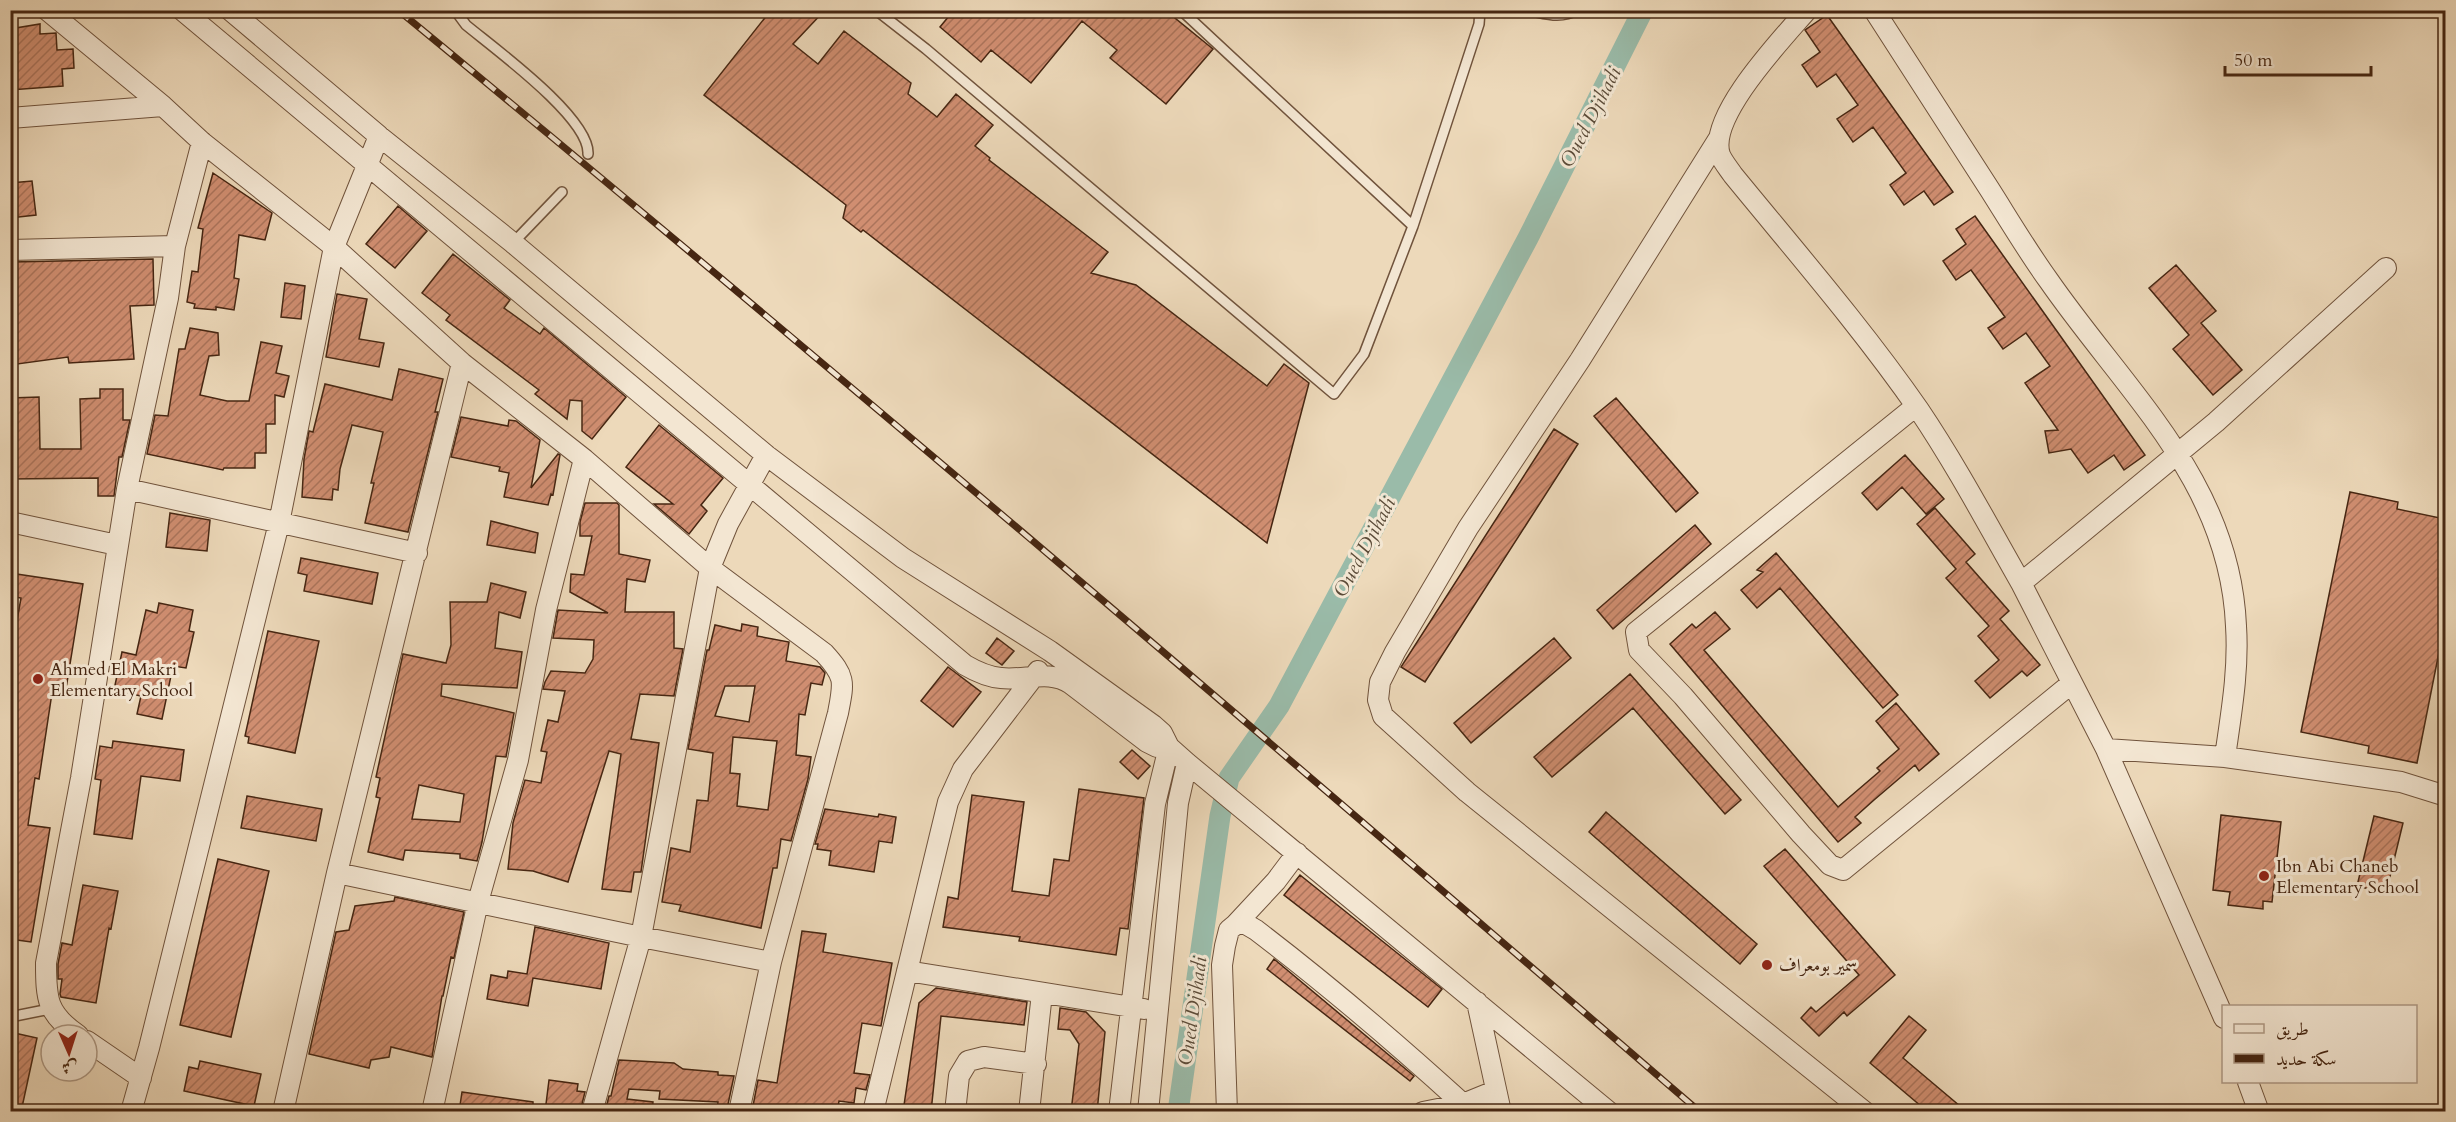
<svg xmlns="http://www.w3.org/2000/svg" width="2456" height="1122" font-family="Cardo,Amiri,serif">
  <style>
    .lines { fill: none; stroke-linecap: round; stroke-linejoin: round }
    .canal { stroke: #9abba9; stroke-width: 21 }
    .building { fill: url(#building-hatch); stroke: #462612; stroke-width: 1.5; fill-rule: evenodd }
    .service-casing { stroke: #70533c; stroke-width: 12 }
    .minor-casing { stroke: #70533c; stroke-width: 22 }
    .service { stroke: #f3e6d2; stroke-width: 9 }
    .minor { stroke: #f3e6d2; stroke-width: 20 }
    .rail-casing { stroke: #462612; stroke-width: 7 }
    .rail { stroke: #f3e6d2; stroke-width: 4.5; stroke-dasharray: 14; stroke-linecap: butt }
    .poi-dot { fill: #8f2418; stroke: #f3e6d2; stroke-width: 2 }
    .labels { text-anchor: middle; stroke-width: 6; stroke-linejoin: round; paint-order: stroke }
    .poi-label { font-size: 18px; fill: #462612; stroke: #f3e6d2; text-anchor: start }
    .water-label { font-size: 20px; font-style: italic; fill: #5b4b38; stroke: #f3e6d2 }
  </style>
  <defs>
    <pattern id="building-hatch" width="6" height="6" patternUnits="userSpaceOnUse" patternTransform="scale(1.5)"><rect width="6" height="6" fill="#d08e71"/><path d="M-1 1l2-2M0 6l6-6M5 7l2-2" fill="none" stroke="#ab745b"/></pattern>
  </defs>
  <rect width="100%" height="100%" fill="#edd9ba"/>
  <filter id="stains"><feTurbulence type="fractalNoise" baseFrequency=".00333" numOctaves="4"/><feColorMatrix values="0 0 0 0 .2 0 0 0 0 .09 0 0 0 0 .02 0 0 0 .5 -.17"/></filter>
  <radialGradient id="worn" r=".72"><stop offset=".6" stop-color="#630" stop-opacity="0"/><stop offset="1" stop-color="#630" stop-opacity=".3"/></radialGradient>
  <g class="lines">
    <path class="canal" d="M1178,1112L1220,816L1229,778L1279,706L1528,238L1643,10"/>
  </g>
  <path class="building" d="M771,10H825L793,44L818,64L844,31L911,83L908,94L937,117L956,94L993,125L975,146L990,158L989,160L1108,252L1091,273L1136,285L1267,386L1284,364L1309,383L1267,543L863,230L861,232L843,218L846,205L704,95Z
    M954,10H1174L1177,15L1175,18L1213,49L1166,104L1110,58L1117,50L1082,21L1031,83L991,50L981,62L940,27Z
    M1827,15L1953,192L1934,205L1924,191L1904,205L1890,185L1906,173L1873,127L1853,142L1837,119L1858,105L1836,74L1817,87L1802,65L1820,52L1805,30Z
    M40,24V34L56,33L57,50L73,49L74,68L62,69L63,86L10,90V29Z
    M213,173L272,213L265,240L239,235L234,278L239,279L234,310L216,307V310L194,308L195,304L187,302L192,271L198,272L203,229L198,228Z
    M32,181L36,215L10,218V183Z
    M398,206L427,231L395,268L366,244Z
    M1975,216L2145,455L2124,470L2114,455L2088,473L2071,449L2049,453L2045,431L2058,430L2025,383L2050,366L2026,333L2003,349L1988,328L2005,317L1971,270L1956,280L1943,261L1966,244L1956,229Z
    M453,254L510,300L504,308L540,334L544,328L626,397L592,439L582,431V401L570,400L567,419L535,394L539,390L446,320L450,315L422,293Z
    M153,259L154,305L130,306L134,359L69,363L68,357L10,365V277L14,276L12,262Z
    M2176,265L2216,311L2201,323L2242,370L2213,395L2173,349L2189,335L2149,288Z
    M285,283L305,286L301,319L281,317Z
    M337,294L367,299L359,339L384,343L379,367L326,357Z
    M190,328L218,333L219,355L209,356L200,395L227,401H249L261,342L282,346L276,373L289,376L284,397L275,395V424H266V453H255V468H224L223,470L147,454L155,415L168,416L179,349H185Z
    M399,369L443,379L435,412H438L408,532L365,523L374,483H371L383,432L352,425L340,469L338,490L333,489L332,500L302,497L304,459L309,431L313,432L325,384L392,400Z
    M100,389H123V420H130L122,457H119L114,496H98V478L10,479V398L39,397L40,449H81L80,399L100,398Z
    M1616,398L1698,493L1676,512L1594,416Z
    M461,417L508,426L509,420L516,421L540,440L531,488L558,454L560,455L553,495L551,494L548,505L504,497L509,473L499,471L500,467L451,457Z
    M659,425L723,478L701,505L707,511L689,534L654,504H673L626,467Z
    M1554,429L1578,444L1425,682L1401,667Z
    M1905,455L1944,499L1926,514L1902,487L1877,510L1862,493Z
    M2350,492L2398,502L2397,509L2445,519V622L2417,763L2368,753L2369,746L2301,732Z
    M585,503H617L619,505V554L650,560L645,582L627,579L625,612H674V648L683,649L674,696L640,694L631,739L659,743L641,872H634L631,892L602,889L621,754L609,751L568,882L533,871L508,869L513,823L525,780L541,783L547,752L541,751L548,720L558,722L565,691L543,689L545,682L551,671L585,673L593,659L594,640L553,638L558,610L608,613L570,592L571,574L584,575L592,536H580V522Z
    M1935,508L1975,554L1966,562L2009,611L2000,619L2040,665L2027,676L2022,671L1990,698L1975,681L1999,660L1978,636L1989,626L1946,578L1956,569L1917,524Z
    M170,513L210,520L207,551L166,547Z
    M491,521L538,533L535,553L487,545Z
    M1695,525L1711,544L1613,629L1597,610Z
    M1776,553L1898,695L1883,708L1780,588L1757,608L1741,590L1763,572L1757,570Z
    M301,558L378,573L372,604L304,591L307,575L298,573Z
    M10,573L83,584L65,695L52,693L39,779L35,778L28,825L50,828L31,942L10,939V631L15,632L21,598L10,596Z
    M491,583L526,592L520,618L499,612L495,648L522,652L517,688L442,684L441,696L514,713L506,757L496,756L482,842L477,861L460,858V854L405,850L403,860L368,852L380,798L376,797L380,778L376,777L403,654L446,663L451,645L450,602H487ZM419,785L464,794L460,822L412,819Z
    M159,603L193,610L189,631L194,632L186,668L173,666L162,719L137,714L141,696L114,690L122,652L136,655L146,610L157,613Z
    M1715,612L1730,629L1704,650L1838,807L1880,771L1877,768L1899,749L1876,721L1896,703L1939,754L1919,771L1915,765L1874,800L1855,817L1861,823L1838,842L1670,644L1692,624L1696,628Z
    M742,624L758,627L757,636L789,642L786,661L820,667L825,673L822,685L811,683L805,715L799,714L796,755L811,757L808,779L791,841L781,839L777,868H773L761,928L679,911L681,905L662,902L671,848L690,852L697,800L708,801L713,753L688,749L707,650H709L715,625L741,631ZM725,686H755L749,722L715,716ZM733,737L777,741L768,810L737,806L740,774L730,773Z
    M268,631L319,641L295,753L248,743L249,737L245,736Z
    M997,638L1014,651L1002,665L986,653Z
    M1554,638L1571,658L1471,743L1454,723Z
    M948,667L981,692L953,727L921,701Z
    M1630,674L1741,800L1725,814L1633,708L1552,777L1534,757Z
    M113,741L184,750L180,781L141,776L132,839L94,834L101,780L95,779L100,746L112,748Z
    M1132,750L1150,766L1138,779L1120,762Z
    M1079,789L1144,798L1128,929L1120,928L1116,955L1019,941L1020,937L943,927L948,897L958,899L972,795L1024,802L1012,891L1049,896L1054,859L1069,861Z
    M247,796L322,809L316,841L241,828Z
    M825,809L878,817L879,814L896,817L892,843L879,841L874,872L829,865L831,851L817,849L818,844H815Z
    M1606,812L1757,944L1740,964L1589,832Z
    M2221,815L2281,822L2272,902L2263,901V909L2228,905L2230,892L2213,890Z
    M2374,816L2403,823L2386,893L2357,886Z
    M1785,849L1895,975L1847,1016L1844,1012L1819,1036L1801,1018L1811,1007L1816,1012L1859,975L1764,866Z
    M218,859L269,871L231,1037L180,1025Z
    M1300,875L1442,989L1428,1007L1284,895Z
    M83,885L118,891L111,929L109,928L96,1003L61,997L60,994L62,979H58V964L62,943L72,945Z
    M395,897L464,912L454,958L451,957L443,996H442L432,1057L391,1047L389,1057L371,1060L369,1068L309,1054L336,932L349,930L355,906L394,901Z
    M535,927L609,943L601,989L533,978L528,1006L487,999L491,975L507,978L508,971L527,974Z
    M802,931L826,934L823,952L892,963L881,1026L862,1023L854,1073L870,1075L866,1090L856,1088L854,1103L839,1101L837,1112L752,1111L758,1080L777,1083Z
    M1274,959L1414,1076L1410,1081L1267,969Z
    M936,988L1027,1002L1024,1025L941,1016L931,1112H903L919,1003Z
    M1060,1008L1086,1012L1105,1032L1097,1112H1071L1079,1044L1070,1030L1058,1029Z
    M1909,1016L1926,1030L1903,1058L1967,1112H1928L1870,1063Z
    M10,1032L37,1038L21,1112H10Z
    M619,1060L674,1063L683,1069L718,1072V1075L734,1076L727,1109H717L718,1102L659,1099L660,1091L629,1089L627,1099L653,1102L652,1112H605L609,1096H611Z
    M200,1061L261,1074L254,1106L184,1091L189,1067L198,1069Z
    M549,1080L578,1084L577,1091L585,1092L580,1112H545Z
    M462,1092L533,1102V1112H459Z"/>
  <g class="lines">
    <g class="service-casing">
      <path id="service" d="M455,10L466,25C495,49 590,118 588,154
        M876,10L926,49L1334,394L1364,354L1413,226L1479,24L1480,10
        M1181,10L1413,226
        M1529,10C1544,14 1562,19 1576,10
        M513,243L562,192
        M10,1017L50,1009"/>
    </g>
    <g class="minor-casing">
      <path id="minor" d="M47,10L163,106L202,142L334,247L462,363L584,459L710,568L824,653C846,677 844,682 838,713L771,962L739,1112
        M182,10L965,665C977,672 988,677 1001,678C1025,681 1049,669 1071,684L1147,742L1157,747H1169
        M230,10L379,136L513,243L766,455L903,558L1050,651L1153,725L1162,733L1169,747L1187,763L1609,1112
        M1807,10C1783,38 1707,117 1720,155C1723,162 1729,169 1733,175C1796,252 1862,328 1919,410C1956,465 1988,525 2021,583L2216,422L2386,268
        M1874,10C1913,70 1951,130 1990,190C2009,220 2028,252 2049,281C2126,392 2230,482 2236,626C2239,670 2231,714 2225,757
        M10,118L163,106
        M1719,138L1580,360L1468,528L1395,652L1380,682L1378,700L1383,716L1467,792L1865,1112
        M10,250L175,246
        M1916,406L1636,632L1639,650L1683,696L1801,834L1830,865L1843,870L2072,683
        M127,489L417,553
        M10,522L117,545
        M2021,583L2106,749L2224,1018
        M2106,749L2225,757L2401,782L2446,796
        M337,873L641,937L771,962
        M1235,925L1276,881L1297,853
        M907,971L1144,1009
        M1477,1002L1501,1112
        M78,1035C47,1014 46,999 46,963L81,778L127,489L168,298L175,246L202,142
        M87,1041L141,1078
        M2248,1082L2259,1112
        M131,1112L149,1048L279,523L334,247L379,136
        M283,1112L337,873L462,363
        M432,1112L478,902L518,760L546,610L584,459
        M592,1112L641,937L710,568L728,524L766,455
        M873,1112L948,802L963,769L1038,671
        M955,1112L959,1076L968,1061L984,1057L1036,1064
        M1029,1112L1042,993
        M1119,1112L1155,804L1169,747
        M1148,1112L1178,803L1187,763
        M1227,1112L1222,965L1225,946L1229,930L1235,925L1244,923L1256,930C1328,985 1396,1043 1463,1104
        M1423,1112L1463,1104L1495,1091"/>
    </g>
    <use href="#service" class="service"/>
    <use href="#minor" class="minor"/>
    <g class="rail-casing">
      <path id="rail" d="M398,10C837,371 1269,741 1700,1112"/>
    </g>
    <use href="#rail" class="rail"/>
  </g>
  <g class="poi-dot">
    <circle cx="38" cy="679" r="6"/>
    <circle cx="2264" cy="876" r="6"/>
    <circle cx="1767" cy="965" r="6"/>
  </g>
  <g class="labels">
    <g class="poi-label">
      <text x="50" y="675">Ahmed El Makri<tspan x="50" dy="21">Elementary School</tspan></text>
      <text x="2276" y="872">Ibn Abi Chaneb<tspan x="2276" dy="21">Elementary School</tspan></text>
      <text x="1779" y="971">سمير بومعراف</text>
    </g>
    <g class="water-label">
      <text transform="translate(1590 117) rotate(-63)" y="7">Oued Djihadi</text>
      <text transform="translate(1364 547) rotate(-62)" y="7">Oued Djihadi</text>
      <text transform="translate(1192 1011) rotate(-82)" y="7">Oued Djihadi</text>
    </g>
  </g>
  <rect width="2456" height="1122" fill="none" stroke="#edd9ba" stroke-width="36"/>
  <rect x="12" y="12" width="2432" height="1098" fill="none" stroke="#462612" stroke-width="3"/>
  <rect x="18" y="18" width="2420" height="1086" fill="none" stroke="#462612" stroke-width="1.5"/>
  <rect x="2222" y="1005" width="195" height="78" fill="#f3e6d2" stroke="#ae9985" stroke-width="1.5"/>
  <rect x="2234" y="1024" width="30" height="9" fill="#f3e6d2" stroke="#ae9985" stroke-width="1.5"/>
  <text x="2276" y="1035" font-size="18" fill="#462612">طريق</text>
  <rect x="2234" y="1054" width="30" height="9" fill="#462612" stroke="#ae9985" stroke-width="1.5"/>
  <text x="2276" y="1065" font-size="18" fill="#462612">سكة حديد</text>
  <g transform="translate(69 1053) rotate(177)"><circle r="28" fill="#f3e6d2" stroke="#ae9985" stroke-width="1.5"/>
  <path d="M0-4.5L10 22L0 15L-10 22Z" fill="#8f2418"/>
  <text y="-9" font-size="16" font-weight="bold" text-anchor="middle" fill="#462612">ش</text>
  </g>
  <path d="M2225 66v9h146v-9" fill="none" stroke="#462612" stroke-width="3"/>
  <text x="2234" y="66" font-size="18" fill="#462612" stroke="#f3e6d2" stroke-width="4.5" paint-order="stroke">50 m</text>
  <rect width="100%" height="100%" filter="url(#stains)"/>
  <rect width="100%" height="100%" fill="url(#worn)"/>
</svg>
